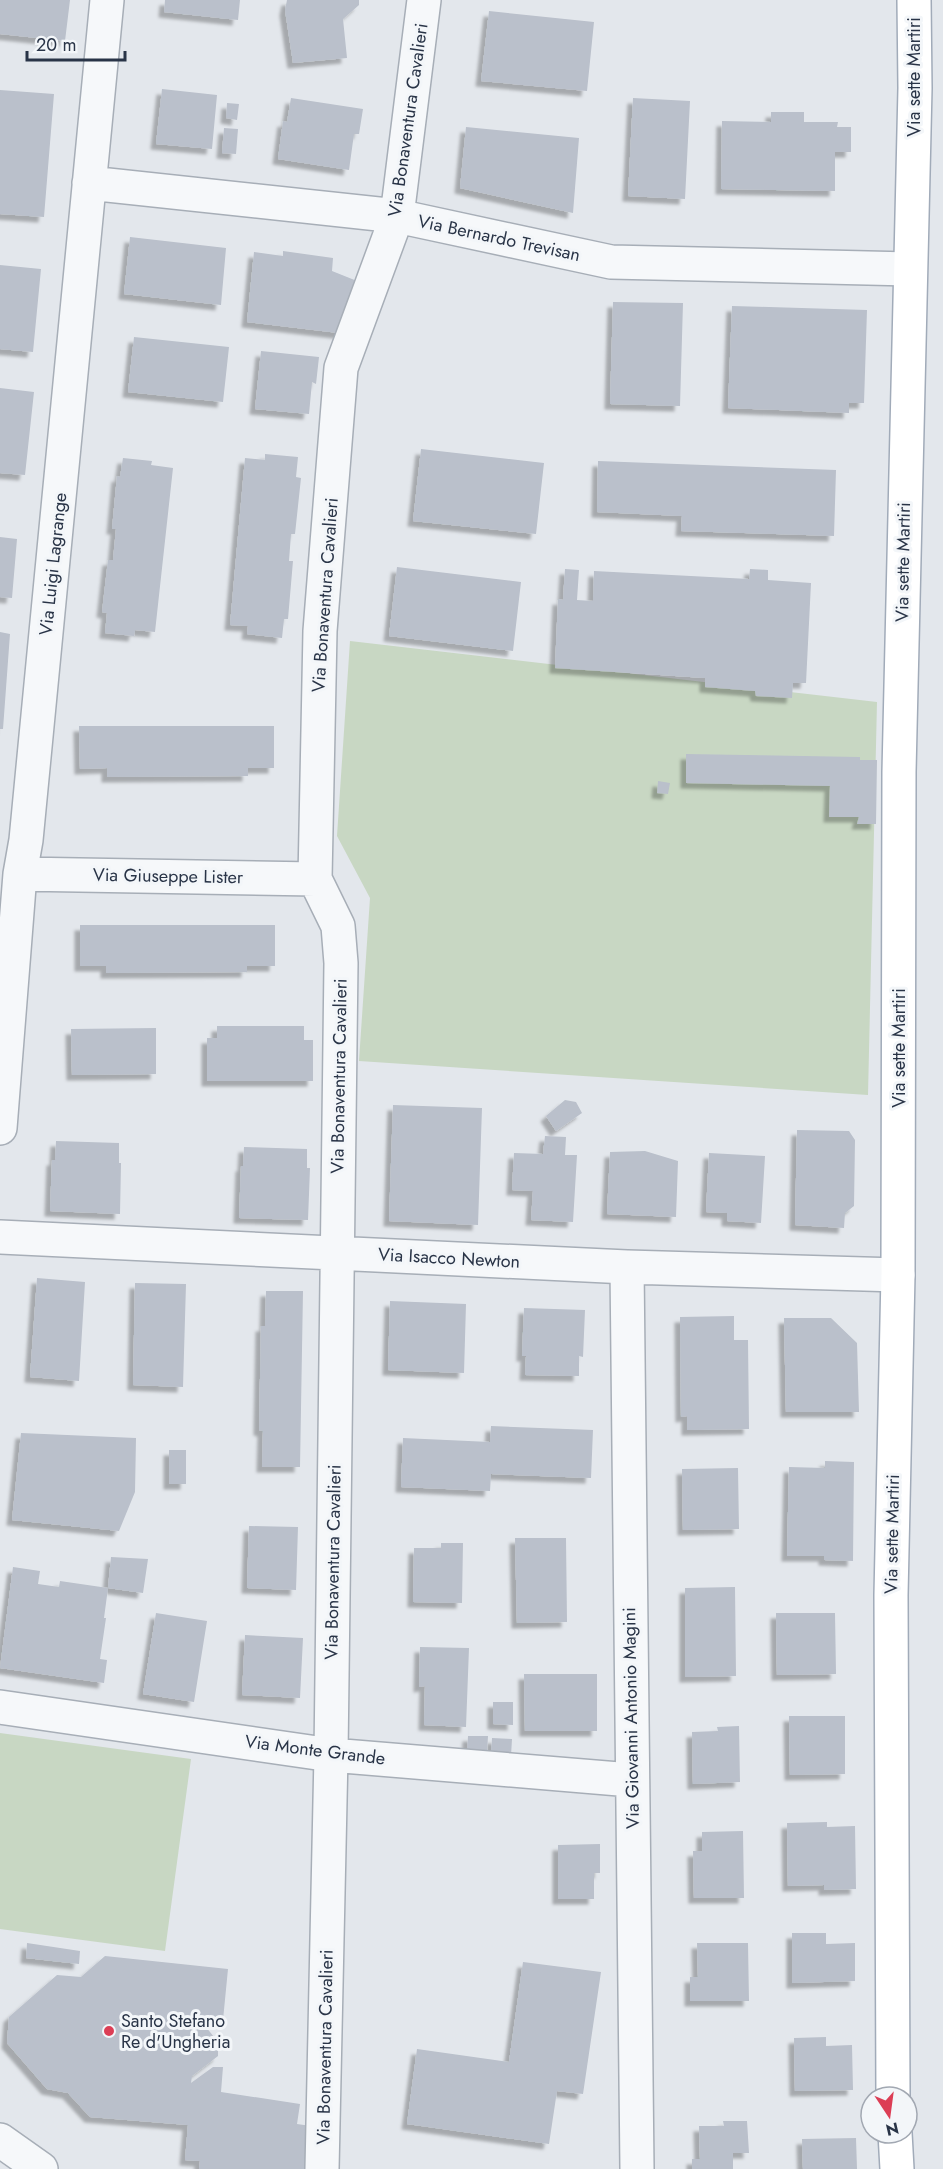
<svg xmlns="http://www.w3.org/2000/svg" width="943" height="2169" font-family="Jost,sans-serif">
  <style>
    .pitch { fill: #c8d7c3 }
    .building { fill: #bac0cb; filter: url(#shadow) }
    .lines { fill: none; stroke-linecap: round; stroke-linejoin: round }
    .minor-casing { stroke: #a7aeb7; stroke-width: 36 }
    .major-casing { stroke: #a1abb9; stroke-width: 36 }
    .minor { stroke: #f6f8fa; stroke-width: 33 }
    .major { stroke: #fff; stroke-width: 33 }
    .poi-dot { fill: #dc3e55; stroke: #f3f6f9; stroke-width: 2 }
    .labels { text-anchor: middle; stroke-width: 6; stroke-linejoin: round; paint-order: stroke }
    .street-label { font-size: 18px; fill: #293447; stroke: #f3f6f9 }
    .poi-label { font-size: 18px; fill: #293447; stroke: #f3f6f9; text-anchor: start }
  </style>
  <defs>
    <filter id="shadow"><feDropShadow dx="-5.5" dy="5.5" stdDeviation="1.5" flood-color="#0004"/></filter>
  </defs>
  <rect width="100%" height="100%" fill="#e3e7ec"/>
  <path class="pitch" d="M350,641L877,702L868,1095L359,1061L370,898L337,836Z
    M0,1733L191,1759L165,1951L0,1929Z"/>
  <path class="building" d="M0,0H70L65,41L0,34Z
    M165,0H240L238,20L164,12Z
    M287,0H359V5L343,19L347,58L293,63L285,10Z
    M489,11L594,22L587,91L481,81Z
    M162,89L217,95L212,149L156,144Z
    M0,90L54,94L44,217L0,214Z
    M291,98L363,109L359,134H354L349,170L278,159L283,121L287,122Z
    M633,98L690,101L685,199L628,196Z
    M227,103L239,104L237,120L226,118Z
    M771,112H804V122H838L837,127H851V152H835V191L721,189L722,121L771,122Z
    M466,127L579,138L573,213L460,188Z
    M224,128L238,129L236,154L222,153Z
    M130,237L226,248L221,305L124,294Z
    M283,251L333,258L332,271L362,283L347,334L247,322L254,252L283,256Z
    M0,265L41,269L33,352L0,349Z
    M613,302L683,303L680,406L610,404Z
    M732,306L867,310L864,403H849V413L728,408Z
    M134,337L229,347L223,402L128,392Z
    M261,351L319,357L316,384L312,382L309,414L255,409Z
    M0,388L34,392L25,475L0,473Z
    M421,449L544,463L536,534L413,521Z
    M265,454L298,457L296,477L301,478L295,534H291L289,561H293L288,619H284L282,638L247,634L248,626L230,625L245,458L265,460Z
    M123,458L152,461L151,465L173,468L155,632L135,630L134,636L105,633L107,613L102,612L108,560H113L116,529H112L117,476L120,477Z
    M598,461L836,470L834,536L681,531L682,516L597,512Z
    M0,537L17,539L12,598L0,597Z
    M397,567L521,582L513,651L389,636Z
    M565,569L579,570L577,600L593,601L594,571L749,579L750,569L768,570V580L811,583L806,683H793L792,698L756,696L755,691L705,687V678L555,668L558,599L563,600Z
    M0,632L10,634L3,729H0Z
    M79,726H274V768H248V776L107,777V768L80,769Z
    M686,754L860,757V760H877L876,824H857L859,817H829L830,786L686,783Z
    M658,781L670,783L668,794L657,793Z
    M80,925H275V966H247V972L106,973V966H80Z
    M217,1026H304V1040H313V1081H207V1038H217Z
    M156,1028V1074L72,1075L71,1029Z
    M565,1100L576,1102L582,1113L556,1131L546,1116Z
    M393,1105L482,1108L478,1225L389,1221Z
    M797,1130L849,1131L855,1140L854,1206L845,1213L844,1228L795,1225Z
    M545,1136L566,1137L565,1155H577L573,1222L531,1220L533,1191L512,1190L514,1153L543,1154Z
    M56,1141L119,1143V1163H121L120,1214L50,1211L52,1160H55Z
    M244,1147L307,1149V1168H310L308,1220L239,1218L241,1166H243Z
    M645,1151L678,1161L676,1217L607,1214L610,1152Z
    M709,1153L765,1156L761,1223L727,1221V1213L706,1212Z
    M37,1278L85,1282L79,1381L30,1377Z
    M135,1283L186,1284L183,1387L133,1385Z
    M266,1291H303L300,1467H262L263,1431L259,1430L261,1326H265Z
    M390,1301L466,1304L464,1373L388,1370Z
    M524,1308L585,1310L583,1357L579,1356V1376L525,1375L526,1356H522Z
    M734,1316V1340H748L749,1429L687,1430V1416L681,1417L680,1317Z
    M784,1318H831L857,1343L859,1412H786Z
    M491,1426L593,1430L591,1478L491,1474L490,1491L401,1487L403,1438L490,1442Z
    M21,1433L136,1438L135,1492L119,1531L12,1520Z
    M169,1450H186V1484H169Z
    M825,1461L854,1462L853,1561L824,1560V1556H787L789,1467L825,1468Z
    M738,1468L739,1529L683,1530L682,1469Z
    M249,1526L298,1527L296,1590L247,1588Z
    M515,1538H566L567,1622L517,1623Z
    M441,1543H463L462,1603L413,1602L414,1548H441Z
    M111,1557L148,1559L143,1593L108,1588Z
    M13,1567L40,1571L38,1584L59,1587L60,1581L108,1588L104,1618H106L100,1659L107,1660L104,1683L0,1668Z
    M735,1587L736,1676L685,1677V1588Z
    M156,1613L207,1621L194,1702L143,1694Z
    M776,1613H835L836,1674L777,1675Z
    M245,1635L303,1638L300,1698L242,1695Z
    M420,1647L469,1648L466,1727L424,1725L425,1686L419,1687Z
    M524,1674H597V1731H525Z
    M493,1702H513V1725L493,1724Z
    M789,1716H845V1774L790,1775Z
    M739,1726L740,1782L693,1784L692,1732L718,1731L717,1727Z
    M468,1736H488L487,1753L467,1752Z
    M492,1738L512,1739L511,1756L491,1755Z
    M827,1822V1827L855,1826L856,1889L824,1890V1885L788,1886L787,1823Z
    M743,1831L744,1898H694L693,1851H702V1832Z
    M600,1844V1873H594V1899H558V1845Z
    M792,1933H826V1944L855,1943V1981L792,1983Z
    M27,1943L80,1951L79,1964L26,1958Z
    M697,1943H748L749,2001H690V1977H698Z
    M105,1956L228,1969L223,2020L198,2017L218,2042V2056L192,2076L191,2083L213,2067H223L221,2092L300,2104L297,2124L311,2126V2169H199L200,2161L185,2160L188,2125L90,2117L68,2093L47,2089L7,2043L9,2017L57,1975L81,1977Z
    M523,1962L601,1972L583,2094L557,2091L549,2144L407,2124L417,2049L509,2062Z
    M826,2037V2046L852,2045L853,2090L795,2091L794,2038Z
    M723,2121H747L749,2153H733V2169H692V2159H700L699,2126H724Z
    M856,2138L857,2169H803L802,2139Z"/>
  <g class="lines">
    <g class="minor-casing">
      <path id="minor" d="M89,183L397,216L611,262L910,269
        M20,874L315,879
        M0,1128L20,874L26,840L107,0
        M0,1237L627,1267L898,1275
        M627,1267L637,2169
        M0,1707L331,1755L631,1780
        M0,2140L41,2169
        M322,2169L331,1755L341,963L338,926L315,879L320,631L341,368L397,216L424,0"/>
    </g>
    <g class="major-casing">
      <path id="major" d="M893,2097L891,1595L898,1275L899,772L915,88L914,0
        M895,2133L897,2169"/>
    </g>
    <use href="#minor" class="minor"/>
    <use href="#major" class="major"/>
  </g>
  <circle class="poi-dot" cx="109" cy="2031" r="6"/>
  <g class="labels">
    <g class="street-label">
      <text transform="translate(914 77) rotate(-90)" y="6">Via sette Martiri</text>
      <text transform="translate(408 120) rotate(-82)" y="6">Via Bonaventura Cavalieri</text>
      <text transform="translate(499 238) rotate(12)" y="6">Via Bernardo Trevisan</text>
      <text transform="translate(903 562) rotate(-89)" y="6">Via sette Martiri</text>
      <text transform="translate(53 564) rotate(-84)" y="6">Via Luigi Lagrange</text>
      <text transform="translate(325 595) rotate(-86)" y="6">Via Bonaventura Cavalieri</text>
      <text transform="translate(168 876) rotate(1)" y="6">Via Giuseppe Lister</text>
      <text transform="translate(899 1048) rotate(-90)" y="6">Via sette Martiri</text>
      <text transform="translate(339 1076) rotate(-89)" y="6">Via Bonaventura Cavalieri</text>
      <text transform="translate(449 1258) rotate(3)" y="6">Via Isacco Newton</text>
      <text transform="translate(892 1534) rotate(-89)" y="6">Via sette Martiri</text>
      <text transform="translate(333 1562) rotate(-89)" y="6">Via Bonaventura Cavalieri</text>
      <text transform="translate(631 1718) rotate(-91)" y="6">Via Giovanni Antonio Magini</text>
      <text transform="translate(315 1750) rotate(7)" y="6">Via Monte Grande</text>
      <text transform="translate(325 2047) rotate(-89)" y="6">Via Bonaventura Cavalieri</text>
    </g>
    <g class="poi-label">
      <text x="121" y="2027">Santo Stefano<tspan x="121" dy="21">Re d'Ungheria</tspan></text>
    </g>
  </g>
  <g transform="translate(889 2115) rotate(167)"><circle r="28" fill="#f3f6f9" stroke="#a2a8b2" stroke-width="1.5"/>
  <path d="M0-4.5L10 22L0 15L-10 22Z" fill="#dc3e55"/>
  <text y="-9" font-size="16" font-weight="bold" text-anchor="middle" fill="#293447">N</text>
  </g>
  <path d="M27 51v9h98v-9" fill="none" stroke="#293447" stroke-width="3"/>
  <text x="36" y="51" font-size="18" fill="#293447" stroke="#f3f6f9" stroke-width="4.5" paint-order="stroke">20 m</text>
</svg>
